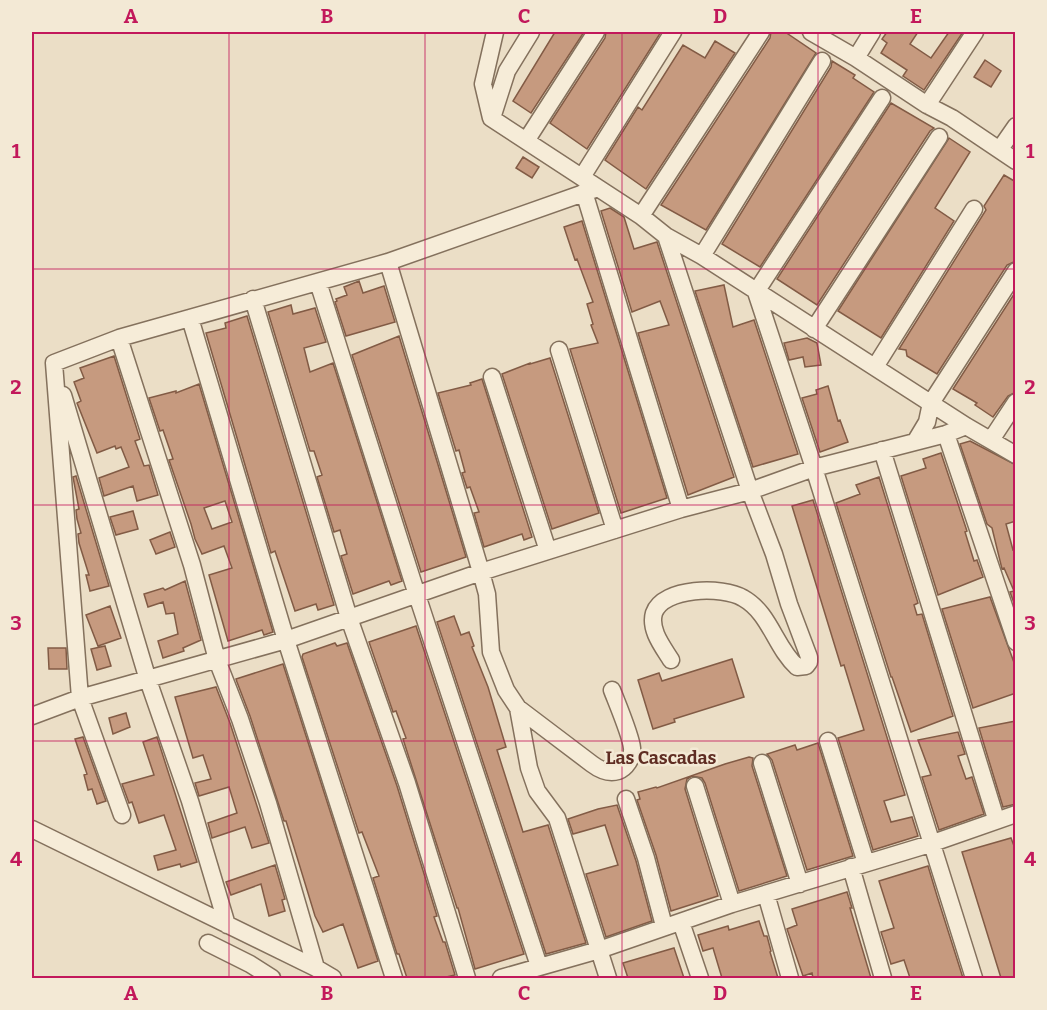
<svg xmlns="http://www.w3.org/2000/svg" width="1047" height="1010" font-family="Bitter,serif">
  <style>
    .building { fill: #c69a7f; stroke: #825b45; stroke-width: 1.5; fill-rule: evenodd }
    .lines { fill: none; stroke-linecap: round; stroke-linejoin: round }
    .minor-casing { stroke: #84715d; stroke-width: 19 }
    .minor { stroke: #f6ecd8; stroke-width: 16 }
    .grid { fill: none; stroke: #c2185b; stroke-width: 1.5; stroke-opacity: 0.55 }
    .labels { text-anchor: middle; stroke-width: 5; stroke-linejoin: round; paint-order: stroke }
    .neighbourhood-label { font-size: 18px; font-weight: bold; fill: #5f2d23; stroke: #f3e9d5 }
    .neatline { fill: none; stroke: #c2185b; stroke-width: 2 }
    .grid-label { font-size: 20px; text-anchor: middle; font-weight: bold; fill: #c2185b }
  </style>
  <rect width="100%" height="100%" fill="#ebdec6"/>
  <path class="building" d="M555,32H584L531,113L513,101Z
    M606,32H661L587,149L550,123L605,38Z
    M771,32H785L816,53L706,230L661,205L770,38Z
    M887,32H918L910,44L931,58L949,32H963L924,90L903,76L907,70L881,53L887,43L882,39Z
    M715,41L735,53L646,189L605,160L638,107L642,110L683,45L705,58Z
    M985,60L1001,71L991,87L974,77Z
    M832,61L855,75L853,78L874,92L760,267L722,244L831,67Z
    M891,103L934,128L930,131L817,305L777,279Z
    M949,138L970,152L935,208L954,221L881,338L838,311Z
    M523,157L539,167L532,178L516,168Z
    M1004,175L1016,182V261L1007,265L937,374L907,356L906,350L899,349L986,210L984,206Z
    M610,208L624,217L634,249L657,242L734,477L688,495L638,333L669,325L660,301L632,312L601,211Z
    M582,221L667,498L621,513L570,349L598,343L591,325L593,324L587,304L593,302L577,259L575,260L564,227Z
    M359,281L363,293L384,286L395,322L346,336L335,302L337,301L336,299L347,295L344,287Z
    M724,285L733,327L754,320L798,454L753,467L695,291Z
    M1016,291V392L1008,396L993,417L975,405L977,403L953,389Z
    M291,305L293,314L315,308L326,342L304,348L310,372L333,363L402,581L391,585L389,581L353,594L341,556L347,554L340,530L334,532L317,477L322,475L314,451H310L268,312Z
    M247,316L334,605L318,610L316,604L295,611L275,551L271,553L206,333L226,328L225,323Z
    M399,336L466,557L421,572L352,355Z
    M807,338L817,343L821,365L805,367L803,357L789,360L784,343Z
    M114,356L140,439L135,441L144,466L149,465L158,495L137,501L133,486L104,496L99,478L129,467L121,447L116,449L115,446L97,453L77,403L81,401L74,382L84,378L80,368Z
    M550,358L599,513L552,529L502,374L530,363V364Z
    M482,379L532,537L524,540L522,534L484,547L474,513L479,512L470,487L467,488L462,473L465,472L459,450L456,451L438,393L471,385L470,383Z
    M199,384L273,632L264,635L262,630L228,641L209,575L232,568L224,546L202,554L195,539L191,524L169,460L173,459L163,430L160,431L149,398L176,391V393ZM225,501L232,522L212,529L204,508Z
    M828,386L838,421L840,420L848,442L820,452L802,398L817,394L816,390Z
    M970,441L1016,465V521L1006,524L1013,550L1016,549V602L1014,603L1010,592L1014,591L1004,568L1002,569L992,528L987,524L960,444Z
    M941,453L967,531L965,532L974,561L977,560L983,577L938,595L901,476L926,468L923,459Z
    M76,476L109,586L90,591L86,575H89L79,543L78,534L81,533L77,519L76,510L79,509L73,477Z
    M879,477L918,603L914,605L917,615L922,614L953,716L911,732L892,677H891L836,503L860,494L856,485Z
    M813,500L905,795L884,801L891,822L912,817L918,836L873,850L838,738L864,730L844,665L841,666L792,506Z
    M133,511L138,529L116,535L110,517Z
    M170,532L175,547L156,554L150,540Z
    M185,581L201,640L183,648L184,651L163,658L158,641L178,634L174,613L166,614L163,602L148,607L144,594L163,588L165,590Z
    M990,597L1016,668V693L973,708L942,609Z
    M110,606L121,638L98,646L86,615Z
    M454,616L461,635L469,632L474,646L472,647L488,687L506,747L497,750L523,832L548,825L586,943L546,954L437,622Z
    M416,626L524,954L475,969L458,908H457L403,739L406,738L396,711L393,712L369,642Z
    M335,643L337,646L347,643L397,786L437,916L434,917L443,942H445L455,975L442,978H407L399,954H397L373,878L379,876L362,832L359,833L302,657L303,654Z
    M105,646L111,666L97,670L91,649Z
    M48,648H66L67,669H49Z
    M732,659L744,697L674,719L675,722L653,729L638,680L659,673L662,681Z
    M283,664L378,961L358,968L343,924L323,932L315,916L286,821H284L250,716L237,682L236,679Z
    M216,687L230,723L269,843L252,848L245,827L212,838L208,823L237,813L229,787L199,796L195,783L211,779L203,755L193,758L175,697Z
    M126,713L130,727L113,734L109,718Z
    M1016,721V804L1003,807L979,728Z
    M958,732L965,754L958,756L966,779L972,777L984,814L939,830L922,777L931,775L918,740Z
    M83,737L106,801L97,804L92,789L88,790L84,775L87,774L75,739Z
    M157,737L197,862L181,867L180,864L158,870L154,856L176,850L164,815L139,823L132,802L129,803L122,784L154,775L143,742Z
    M818,743L853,856L807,870L772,760L767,754L795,745L797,750Z
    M749,757L753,758L752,766L787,876L739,891L705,783L702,778L692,776L687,779L685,789L718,896L671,911L656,855L637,800L640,799L638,792L656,787L657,788L725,764Z
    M617,805L636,861L652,921L606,937L586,874L618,865L605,825L573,834L568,819L598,809Z
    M1011,838L1016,851V978H1001L962,852Z
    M275,865L285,899L282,900L285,911L269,916L261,884L231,895L226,882Z
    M928,866L937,896L963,978H910L904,960L891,964L881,932L894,928L879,881Z
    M847,892L852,908H850L871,978H813L812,973L803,976L787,929L797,925L792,909Z
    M759,921L764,936H767L771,951L770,952L778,978H722L713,948L703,951L698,935L728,926L729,930Z
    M674,948L684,978H628L623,963Z"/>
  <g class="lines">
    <g class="minor-casing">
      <path id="minor" d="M495,32L483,84L491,118L641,216L666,236L702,256L966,426L1016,455
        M811,32L856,58L927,105L952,118L1016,161
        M856,58L872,32
        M882,98L756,292L814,468L974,978
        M927,105L975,32
        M492,118L507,71L531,32
        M526,141L596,32
        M1000,149L1016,126
        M582,177L673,32
        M584,192L681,509
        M641,216L761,32
        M666,236L750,491L774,554L789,604L809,657V662L806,666L797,667C775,647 770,613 743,598C723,586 663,587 654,613C649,630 663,647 671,660
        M702,256L822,61
        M388,262L481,572L487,594L491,652L506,690L518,708L592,764C600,770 608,774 618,771C626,768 633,758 632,748C631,736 617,703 612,690
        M318,282L417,595L539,966
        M253,299L349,618L407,783L467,978
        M190,318L286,640L394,978
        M814,329L939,137
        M119,338L192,565L217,660L240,719L268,803L316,968
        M559,350L615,530
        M875,367L974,209
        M492,377L548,551
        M63,395L148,680L190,801L227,925
        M946,434L1016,642
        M991,440L1016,402
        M915,442L927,422L931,403L1016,271
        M882,450L996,819
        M518,708L529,768L537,791L557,818L608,978
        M32,716L80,698L286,640L481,572L681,509L750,491L814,468L946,434L966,426
        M828,741L866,863
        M762,763L800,884
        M695,786L732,904
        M626,799L646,858L664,926
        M122,815L80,698L54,363L119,338L388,262L598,188
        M32,829L316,968L333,978
        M851,867L883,978
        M766,894L790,978
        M681,922L700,978
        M208,943L250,964L272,978
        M501,978L599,950L732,904L930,844L1016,814"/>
    </g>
    <use href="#minor" class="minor"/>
  </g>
  <path class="grid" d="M229,32V978M425,32V978M622,32V978M818,32V978M32,269H1016M32,505H1016M32,741H1016"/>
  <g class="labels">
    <g class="neighbourhood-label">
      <text x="661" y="764">Las Cascadas</text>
    </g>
  </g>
  <rect width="1047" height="1010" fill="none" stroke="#f3e9d5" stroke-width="66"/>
  <rect x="33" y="33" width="981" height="944" class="neatline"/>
  <g class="grid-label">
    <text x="131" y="23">A</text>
    <text x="327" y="23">B</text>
    <text x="524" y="23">C</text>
    <text x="720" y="23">D</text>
    <text x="916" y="23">E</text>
    <text x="16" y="158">1</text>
    <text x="1030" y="158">1</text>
    <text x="16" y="394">2</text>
    <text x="1030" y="394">2</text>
    <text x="16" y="630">3</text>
    <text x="1030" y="630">3</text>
    <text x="16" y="866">4</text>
    <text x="1030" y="866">4</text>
    <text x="131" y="1000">A</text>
    <text x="327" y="1000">B</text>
    <text x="524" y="1000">C</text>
    <text x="720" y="1000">D</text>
    <text x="916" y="1000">E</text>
  </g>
</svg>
